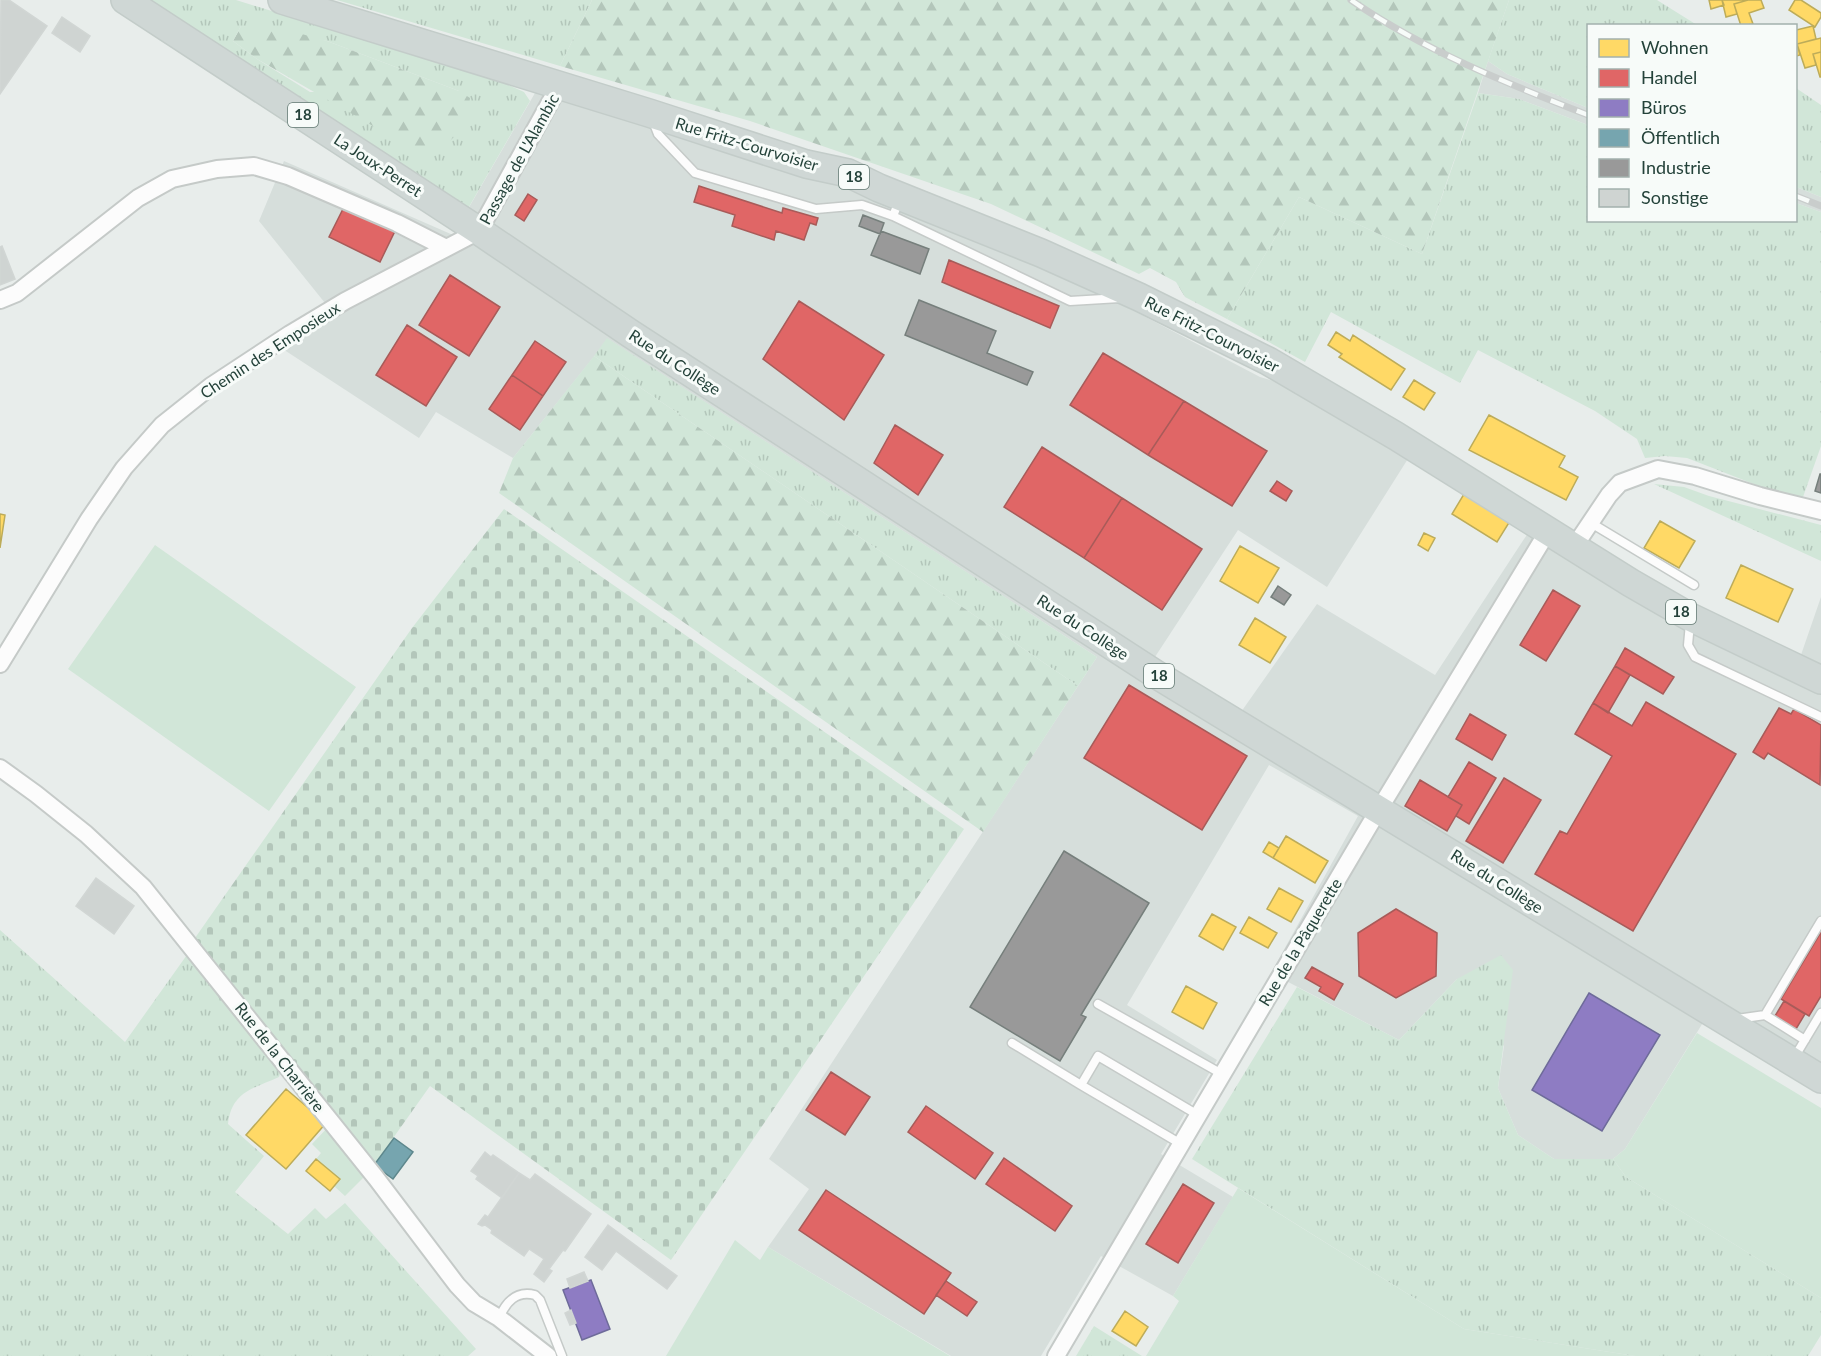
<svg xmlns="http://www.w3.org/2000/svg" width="1821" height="1356" font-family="Lato,sans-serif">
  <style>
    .built { fill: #d6dedb }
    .grass { fill: url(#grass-tufts); fill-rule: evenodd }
    .forest { fill: url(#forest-firs) }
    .cemetery { fill: url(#cemetery-stones) }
    .garden { fill: #d1e6d8 }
    .homes { fill: #ffd966; stroke: #bdac59; stroke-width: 1.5 }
    .shops { fill: #e06666; stroke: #a85b59; stroke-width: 1.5 }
    .offices { fill: #8e7cc3; stroke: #6e6b9a; stroke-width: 1.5 }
    .public { fill: #76a5af; stroke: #5d878c; stroke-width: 1.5 }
    .industry { fill: #999; stroke: #767f7c; stroke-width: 1.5 }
    .building { fill: #cfd4d2; stroke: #d1d6d4; stroke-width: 1.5 }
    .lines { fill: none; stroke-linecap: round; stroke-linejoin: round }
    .service-casing { stroke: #c5cac8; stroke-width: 11 }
    .minor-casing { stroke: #c5cac8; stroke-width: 20 }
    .primary-casing { stroke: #c3ccc9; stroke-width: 30 }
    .service { stroke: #fcfcfc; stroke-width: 8 }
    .minor { stroke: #fcfcfc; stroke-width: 16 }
    .primary { stroke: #cfd7d5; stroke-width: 27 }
    .rail-casing { stroke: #c9cdcc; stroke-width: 7 }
    .rail { stroke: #f7fbf9; stroke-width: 4.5; stroke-dasharray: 14; stroke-linecap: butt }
    .labels { text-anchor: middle; stroke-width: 6; stroke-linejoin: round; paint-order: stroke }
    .shield { fill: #f7fbf9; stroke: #637a73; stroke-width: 1.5 }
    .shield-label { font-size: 15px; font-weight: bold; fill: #24423a }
    .street-label { font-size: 16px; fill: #24423a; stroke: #f7fbf9 }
  </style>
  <defs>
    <pattern id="grass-tufts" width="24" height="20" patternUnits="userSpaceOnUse" patternTransform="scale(1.5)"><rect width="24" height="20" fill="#d1e6d8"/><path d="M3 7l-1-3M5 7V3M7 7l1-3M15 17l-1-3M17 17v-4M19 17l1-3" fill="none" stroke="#b3c6ba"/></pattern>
    <pattern id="forest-firs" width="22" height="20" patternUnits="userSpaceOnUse" patternTransform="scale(1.5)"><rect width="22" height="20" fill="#d1e6d8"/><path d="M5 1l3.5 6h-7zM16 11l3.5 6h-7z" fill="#b3c6ba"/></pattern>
    <pattern id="cemetery-stones" width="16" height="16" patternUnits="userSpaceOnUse" patternTransform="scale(1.5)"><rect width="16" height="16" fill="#d1e6d8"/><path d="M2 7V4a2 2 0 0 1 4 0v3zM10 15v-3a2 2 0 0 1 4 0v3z" fill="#b3c6ba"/></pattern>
  </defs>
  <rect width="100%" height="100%" fill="#e8edeb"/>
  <path class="built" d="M1488,61L1507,74L1588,108V125L1519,99L1478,93Z
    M535,93L566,99L873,193L1098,292L1260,377L1292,386L1411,454L1327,587L1238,530L1153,660L1241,712L1317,604L1435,675L1530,530L1793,678L1821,597V1090L1704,1021L1625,1149L1613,1159H1554L1518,1135L1498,1088L1504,1046L1457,979L1399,1040L1271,973L1358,816L1269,765L1127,1005L1217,1060L1161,1154L1233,1197L1173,1296L1101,1256L1041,1356H951L768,1247L809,1189L769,1159L1097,657L608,339L513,458L436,412L419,438L269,340L325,303L259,221L284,161L453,235Z
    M1796,187L1821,197V212L1796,203Z"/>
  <path class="grass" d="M145,0H236L504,83L524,92L530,101L466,212ZM241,26L327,41L459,91L310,92L257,59L233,41Z
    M337,0H592L560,66Z
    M1509,0H1657L1697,25L1588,26V108L1507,74L1488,61Z
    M1796,88L1821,105V197L1796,187Z
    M1478,93L1519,99L1588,125V220H1796V203L1821,212V446L1803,497L1764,488L1687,458L1665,456L1645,458L1637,439L1595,411L1478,350L1460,383L1331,312L1305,362L1227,319L1299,197L1422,254Z
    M607,338L1097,657L1078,686L594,356Z
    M1654,484L1684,487L1709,496L1821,525V561Z
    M0,930L125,1042L189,952L282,1067L279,1077C253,1089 232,1091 228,1124L264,1156L235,1192L288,1234L315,1208L326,1219L345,1203L476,1349L468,1356H0Z
    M1501,955L1513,970L1498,1088L1518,1135L1554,1159H1613L1626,1177L1821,1298V1335L1808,1356H1635L1464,1329L1192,1159L1297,987L1399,1040L1457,979Z
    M1094,1326L1142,1356H1076Z"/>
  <path class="forest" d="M592,0H1509L1422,254L1299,197L1227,319L1185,297L1176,282L1150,268L1139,274L991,204L750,121L560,66Z
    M241,26L280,28L327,41L459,91L470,98L468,114L454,137L443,147L418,152L257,59L233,41Z
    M594,356L1078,686L983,832L499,493L513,458Z"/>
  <path class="cemetery" d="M504,509L964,829L671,1260L430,1086L374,1165L195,938L412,628Z"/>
  <path class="garden" d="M155,545L356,687L269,811L68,669Z
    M1697,1033L1821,1108V1298L1626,1177L1613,1159L1625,1149Z
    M329,1126L367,1174L345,1196L334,1186L340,1179L316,1159L321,1153L312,1144Z
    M1238,1188L1464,1329L1635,1356H1146L1179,1301L1173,1296Z
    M735,1240L760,1260L768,1247L950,1356H666Z"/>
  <path class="homes" d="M1709,0H1722L1724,5L1711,9Z
    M1722,0H1748L1734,4L1737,14L1726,17Z
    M1748,0H1761L1764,8L1749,13L1753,24L1741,26L1734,4Z
    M1795,0H1801L1821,13V17L1815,27L1789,10Z
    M1813,26L1816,39L1797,44L1800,55L1796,56V30Z
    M1821,38V52L1813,54L1816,65L1805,68L1797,44Z
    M1821,52V77H1820L1813,54Z
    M1336,332L1350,341L1353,335L1405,369L1391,390L1339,357L1342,354L1328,345Z
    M1414,380L1435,393L1424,410L1403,397Z
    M1489,415L1565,456L1559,467L1578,477L1566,500L1469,450Z
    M1464,494L1510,521L1497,542L1452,514Z
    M0,514L5,515L0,548Z
    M1660,521L1695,541L1679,568L1644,548Z
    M1424,533L1435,538L1428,551L1418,545Z
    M1240,546L1279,568L1258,603L1220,581Z
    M1741,565L1793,589L1778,622L1726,598Z
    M1255,618L1286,637L1270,663L1239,645Z
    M1286,836L1328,861L1315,883L1273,858Z
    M1269,842L1279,848L1273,858L1263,852Z
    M1279,888L1303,901L1291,922L1267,909Z
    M1212,914L1236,927L1223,950L1199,936Z
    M1249,917L1277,933L1268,948L1240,933Z
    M1186,986L1217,1003L1203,1029L1172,1012Z
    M286,1089L326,1123L286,1169L246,1135Z
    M316,1159L340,1179L330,1191L306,1171Z
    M1125,1311L1148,1327L1136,1346L1112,1331Z"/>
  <path class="shops" d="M699,186L782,213L783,208L818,218L816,225L810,223L804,240L776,231L774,240L732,226L735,215L694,202Z
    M528,194L537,200L524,221L515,215Z
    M344,207L395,231L380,262L329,237Z
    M949,260L1059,306L1050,328L942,282Z
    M450,275L500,307L469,356L419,325Z
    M799,301L884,355L844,420L763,359Z
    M407,325L457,357L426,406L376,375Z
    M535,341L566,362L543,396L512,375Z
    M1103,353L1184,401L1148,455L1070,405Z
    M512,375L543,396L520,430L489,409Z
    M1184,401L1267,451L1232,506L1148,455Z
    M895,425L943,455L918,495L874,463Z
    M1042,447L1122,498L1084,558L1004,507Z
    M1277,481L1292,491L1286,501L1270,491Z
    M1122,498L1202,549L1162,610L1084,558Z
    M1553,590L1580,606L1546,661L1520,645Z
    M1625,648L1674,677L1663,694L1615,666Z
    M1615,666L1630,675L1608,713L1593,703Z
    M1129,685L1247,756L1202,830L1084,758Z
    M1646,702L1736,754L1633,931L1535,874L1560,831L1567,834L1612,756L1575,734L1593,703L1632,726Z
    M1779,708L1791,714L1794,709L1821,725L1820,785L1768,753L1764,759L1753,752Z
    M1470,714L1506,735L1492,760L1456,739Z
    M1469,762L1496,778L1469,824L1456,816L1462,805L1448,797Z
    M1504,778L1541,800L1503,863L1466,841Z
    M1420,780L1462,805L1447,831L1405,806Z
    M1396,909L1437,933L1436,976L1396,998L1359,976L1358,933Z
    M1821,932V996L1809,1016L1781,999Z
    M1312,967L1343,984L1334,1000L1319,991L1321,987L1305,978Z
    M1784,1001L1805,1014L1796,1029L1775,1016Z
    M831,1072L870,1097L845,1135L806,1110Z
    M926,1106L993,1153L975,1179L908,1132Z
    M1004,1158L1072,1206L1055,1231L986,1184Z
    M1183,1184L1214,1203L1178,1263L1146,1244Z
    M826,1190L951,1273L924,1314L799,1230Z
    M946,1281L977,1302L967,1316L936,1295Z"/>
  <path class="offices" d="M1589,993L1660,1035L1602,1131L1532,1090Z
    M591,1280L610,1329L582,1340L563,1290Z"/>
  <path class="public" d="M394,1138L413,1152L393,1179L374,1165Z"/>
  <path class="industry" d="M863,215L884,223L880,234L859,226Z
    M881,231L929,249L920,274L871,255Z
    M919,300L996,331L987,353L1033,372L1027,385L905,335Z
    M1820,474H1821V493L1815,491Z
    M1278,586L1291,595L1284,605L1271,597Z
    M1064,851L1149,903L1081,1015L1086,1017L1060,1061L970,1007Z"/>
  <path class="building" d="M1,0H9L47,26L0,94Z
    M62,17L90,36L80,52L52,33Z
    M2,246L15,279L0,285V247Z
    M96,878L134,906L114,934L76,906Z
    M485,1152L491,1157L493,1155L519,1173L502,1198L476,1179L478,1176L471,1171Z
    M519,1173L530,1180L535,1174L591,1214L565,1251L563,1250L549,1269L552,1271L544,1282L534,1274L544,1259L529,1249L524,1256L491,1233L492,1230L485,1225L482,1226L478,1224L485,1215L488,1217Z
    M608,1225L677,1276L667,1289L616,1251L602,1270L585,1257Z
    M584,1272L588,1281L570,1288L567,1279Z
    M571,1310L576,1323L570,1325L565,1313Z"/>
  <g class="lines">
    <g class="service-casing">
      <path id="service" d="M653,121L658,134L695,173L816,209L862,205L893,216
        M899,201L893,216L1070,301L1120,298
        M1591,523L1694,585
        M1690,623L1688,645L1695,657L1821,717
        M1098,1004L1222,1074
        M1737,1019L1765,1015
        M1805,1040L1765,1015L1821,921
        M1012,1043L1081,1085
        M1794,1058L1821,1013
        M1181,1144L1081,1085L1098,1056L1198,1115
        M499,1318C506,1302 516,1290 535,1295L540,1300L562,1356"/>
    </g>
    <g class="minor-casing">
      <path id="minor" d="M0,300L17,293L138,198L172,179L217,169L254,166L288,176L397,223L446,248
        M1574,547L1609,495L1620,483L1658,469L1695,476L1760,496L1821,511
        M0,664L89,519L124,468L162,425L211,386L290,334L345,301L479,231L559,86
        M0,768L36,794L86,834L143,887L376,1178L457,1285L474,1303L499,1318L548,1356
        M1056,1356L1369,826L1548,531"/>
    </g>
    <g class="primary-casing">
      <path id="primary" d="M125,0L479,231L631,334L1157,675L1821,1079
        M282,0L649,113L806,164L848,173L879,188L1041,253L1139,297L1268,361L1396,436L1631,583L1690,617L1821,680"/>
    </g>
    <use href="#service" class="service"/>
    <use href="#minor" class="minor"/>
    <use href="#primary" class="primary"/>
    <g class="rail-casing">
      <path id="rail" d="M1351,0C1425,51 1506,83 1588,115
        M1796,196L1821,206"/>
    </g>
    <use href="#rail" class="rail"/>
  </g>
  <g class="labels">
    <g class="shield">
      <rect x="288" y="103" width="30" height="24" rx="4.5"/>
      <rect x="839" y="165" width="30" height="24" rx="4.5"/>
      <rect x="1666" y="600" width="30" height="24" rx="4.5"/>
      <rect x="1144" y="664" width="30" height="24" rx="4.5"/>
    </g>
    <g class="shield-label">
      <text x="303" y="120">18</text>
      <text x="854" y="182">18</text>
      <text x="1681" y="617">18</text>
      <text x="1159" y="681">18</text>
    </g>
    <g class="street-label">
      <text transform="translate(747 144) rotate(17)" y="6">Rue Fritz-Courvoisier</text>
      <text transform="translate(519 159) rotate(-61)" y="6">Passage de L'Alambic</text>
      <text transform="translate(378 165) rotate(33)" y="6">La Joux-Perret</text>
      <text transform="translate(1212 334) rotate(27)" y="6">Rue Fritz-Courvoisier</text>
      <text transform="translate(270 350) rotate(-33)" y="6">Chemin des Emposieux</text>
      <text transform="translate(675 362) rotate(33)" y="6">Rue du Collège</text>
      <text transform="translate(1083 627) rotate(33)" y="6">Rue du Collège</text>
      <text transform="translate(1497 881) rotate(32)" y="6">Rue du Collège</text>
      <text transform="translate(1300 942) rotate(-59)" y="6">Rue de la Pâquerette</text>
      <text transform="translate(280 1057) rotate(52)" y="6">Rue de la Charrière</text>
    </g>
  </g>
  <rect x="1587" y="24" width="210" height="198" fill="#f7fbf9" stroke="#a3b1ad" stroke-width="1.5"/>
  <rect x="1599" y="39" width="30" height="18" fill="#ffd966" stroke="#a3b1ad" stroke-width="1.5"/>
  <text x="1641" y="54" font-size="18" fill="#24423a">Wohnen</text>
  <rect x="1599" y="69" width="30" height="18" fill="#e06666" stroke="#a3b1ad" stroke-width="1.5"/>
  <text x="1641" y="84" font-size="18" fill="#24423a">Handel</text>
  <rect x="1599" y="99" width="30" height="18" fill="#8e7cc3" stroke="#a3b1ad" stroke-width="1.5"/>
  <text x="1641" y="114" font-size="18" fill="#24423a">Büros</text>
  <rect x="1599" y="129" width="30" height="18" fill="#76a5af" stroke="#a3b1ad" stroke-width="1.5"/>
  <text x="1641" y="144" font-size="18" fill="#24423a">Öffentlich</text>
  <rect x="1599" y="159" width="30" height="18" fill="#999999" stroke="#a3b1ad" stroke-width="1.5"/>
  <text x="1641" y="174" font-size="18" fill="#24423a">Industrie</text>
  <rect x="1599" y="189" width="30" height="18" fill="#cfd4d2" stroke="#a3b1ad" stroke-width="1.5"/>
  <text x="1641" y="204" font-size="18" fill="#24423a">Sonstige</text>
</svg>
